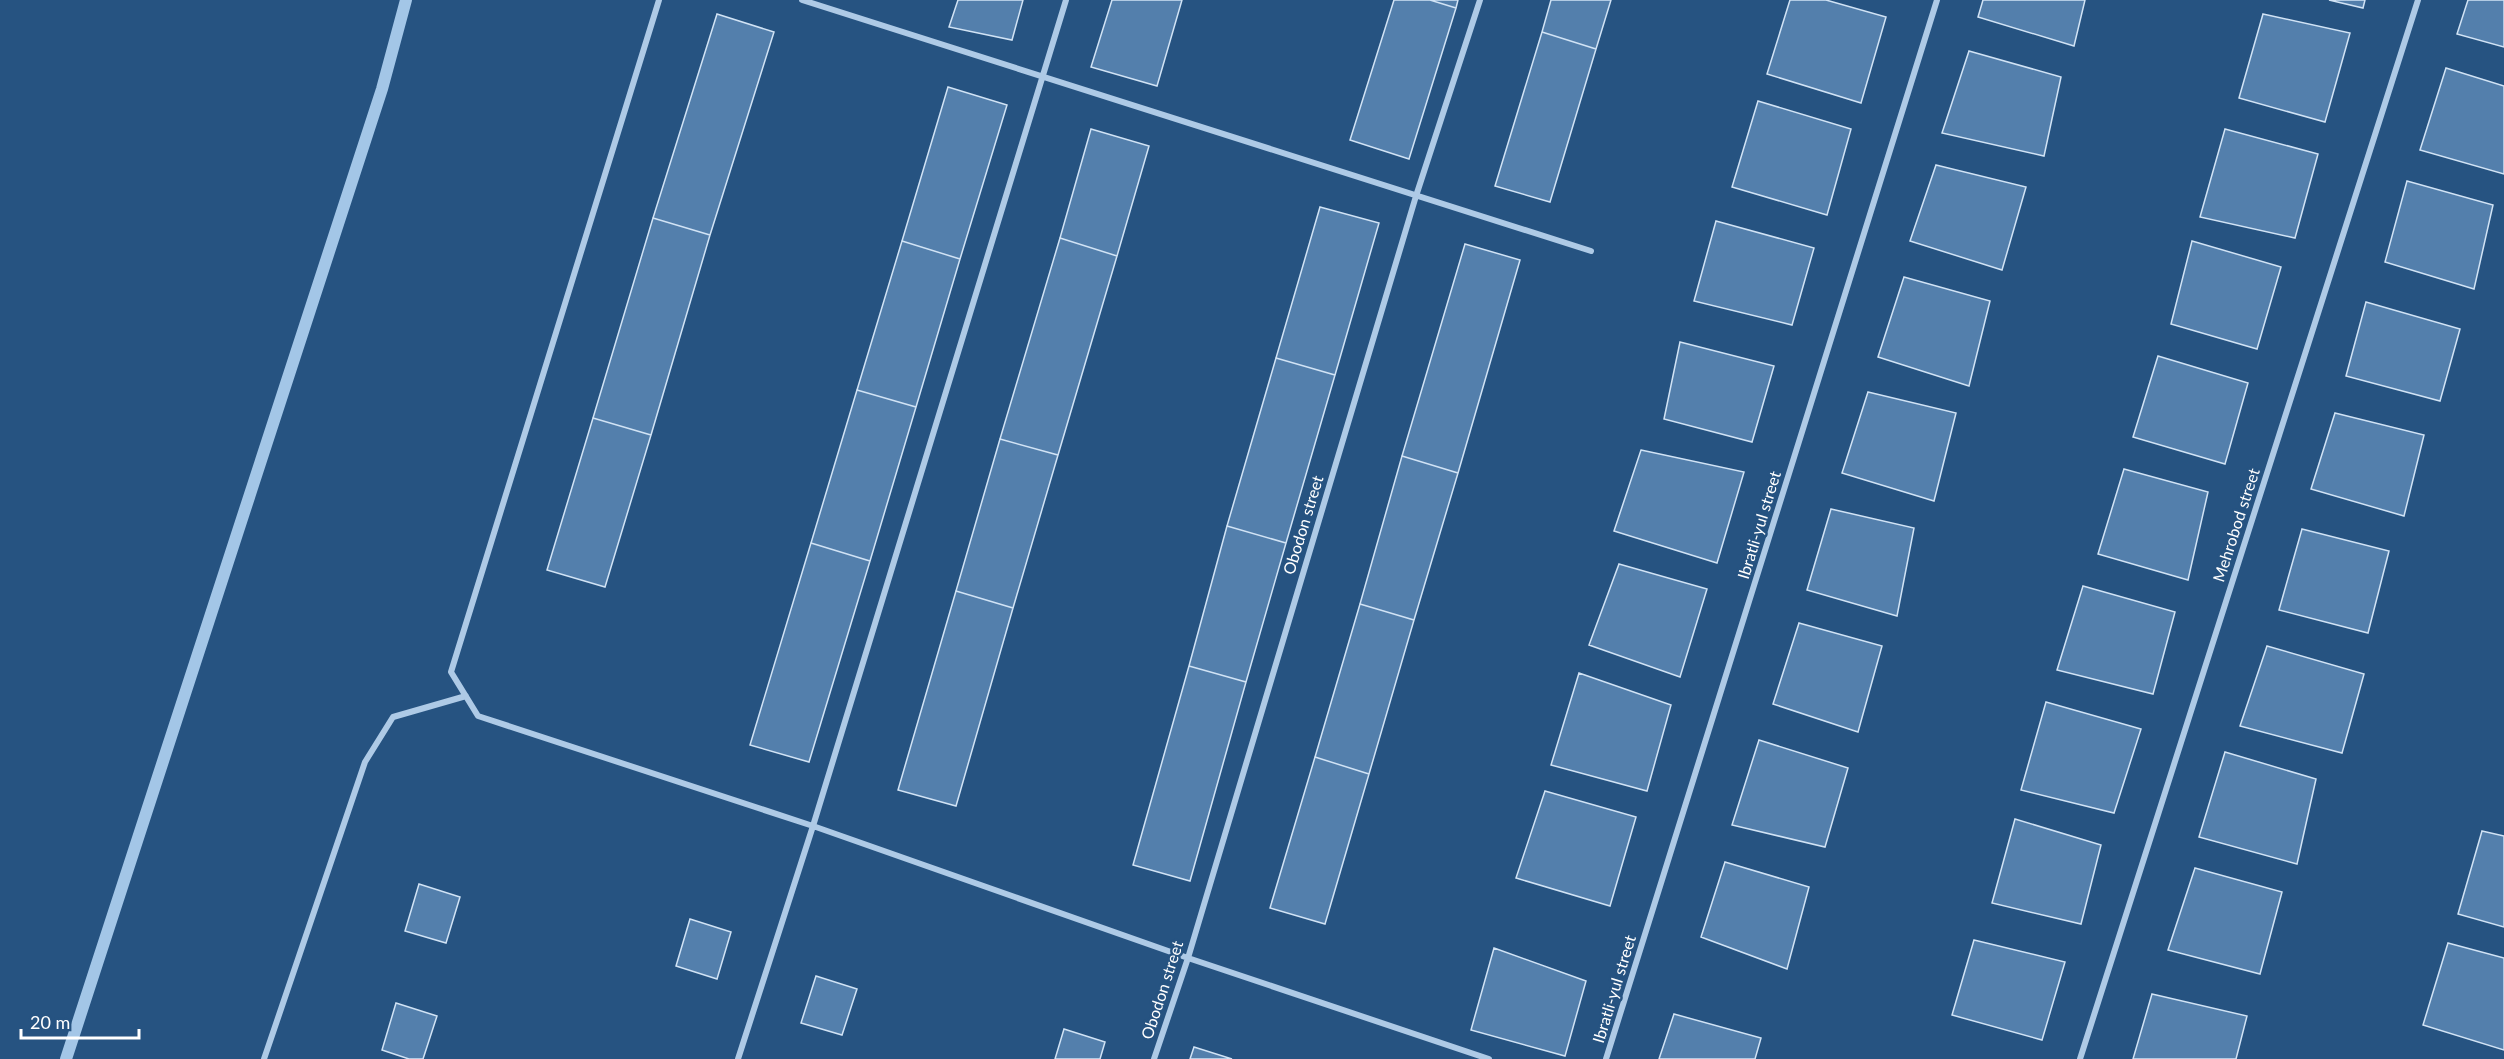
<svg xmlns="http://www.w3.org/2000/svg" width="2504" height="1059" font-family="Lato,sans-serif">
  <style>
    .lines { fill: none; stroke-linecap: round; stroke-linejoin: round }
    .stream { stroke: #a3c6e7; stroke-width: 12 }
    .building { fill: #537fac; stroke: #d1e3f5; stroke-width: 1.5 }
    .street { stroke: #aecae6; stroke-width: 6 }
    .labels { text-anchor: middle; stroke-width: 5; stroke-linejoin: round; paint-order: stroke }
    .street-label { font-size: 16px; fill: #fff; stroke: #265381 }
  </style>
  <rect width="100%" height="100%" fill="#265381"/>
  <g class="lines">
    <path class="stream" d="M66,1059L382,89L406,0"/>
  </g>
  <path class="building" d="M958,0H1023L1012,40L949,27Z
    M1112,0H1182L1157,86L1091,67Z
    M1394,0H1430L1456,8L1409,159L1350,140Z
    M1430,0H1458L1456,8Z
    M1551,0H1611L1596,49L1542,32Z
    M1790,0H1826L1886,17L1861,103L1767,74Z
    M1983,0H2085L2074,46L1978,17Z
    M2329,0H2365L2363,8Z
    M2468,0H2504V47L2457,34Z
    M717,14L774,32L710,235L653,218Z
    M2263,14L2350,33L2325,122L2239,98Z
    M1542,32L1596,49L1550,202L1495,186Z
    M1969,51L2061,77L2044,156L1942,133Z
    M2446,68L2504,86V174L2420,150Z
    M948,87L1007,105L960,259L902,241Z
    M1758,101L1851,129L1827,215L1732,187Z
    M1091,129L1149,146L1117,256L1060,238Z
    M2225,129L2318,154L2295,238L2200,217Z
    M1936,165L2026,187L2002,270L1910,241Z
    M2407,181L2493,205L2474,289L2385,262Z
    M1320,207L1379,223L1335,375L1276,358Z
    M653,218L710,235L651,435L593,418Z
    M1716,221L1814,248L1792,325L1694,301Z
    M1060,238L1117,256L1058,455L1000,439Z
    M902,241L960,259L916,407L857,390Z
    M2192,241L2281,267L2257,349L2171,324Z
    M1465,244L1520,260L1458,473L1402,456Z
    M1904,277L1990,301L1969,386L1878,357Z
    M2366,302L2460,329L2440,401L2346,376Z
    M1680,342L1774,366L1752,442L1664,419Z
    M2158,356L2248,383L2225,464L2133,437Z
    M1276,358L1335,375L1286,543L1227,526Z
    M857,390L916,407L870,561L811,543Z
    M1868,392L1956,413L1934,501L1842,473Z
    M2335,413L2424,435L2404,516L2311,489Z
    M593,418L651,435L605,587L547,570Z
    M1000,439L1058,455L1013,608L956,591Z
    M1641,450L1744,472L1717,563L1614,531Z
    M1402,456L1458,473L1414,620L1360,604Z
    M2124,469L2208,492L2188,580L2098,554Z
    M1831,509L1914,528L1897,616L1807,590Z
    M1227,526L1286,543L1246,682L1189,666Z
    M2302,529L2389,551L2368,633L2279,610Z
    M811,543L870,561L809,762L750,745Z
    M1619,564L1707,589L1680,677L1589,645Z
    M2083,586L2175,612L2153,694L2057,670Z
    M956,591L1013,608L956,806L898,790Z
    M1360,604L1414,620L1369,774L1315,757Z
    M1799,623L1882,646L1858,732L1773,704Z
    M2267,646L2364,674L2342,753L2240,726Z
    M1189,666L1246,682L1190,881L1133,865Z
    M1579,673L1671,705L1647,791L1551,765Z
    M2046,702L2141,729L2114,813L2021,790Z
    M1759,740L1848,768L1825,847L1732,825Z
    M2225,752L2316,779L2297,864L2199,837Z
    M1315,757L1369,774L1325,924L1270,908Z
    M1545,791L1636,817L1610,906L1516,878Z
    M2015,819L2101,845L2081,924L1992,903Z
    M2482,831L2504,836V927L2458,914Z
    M1725,862L1809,887L1787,969L1701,937Z
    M2195,868L2282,892L2260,974L2168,950Z
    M419,884L460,897L446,943L405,931Z
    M690,919L731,932L717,979L676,966Z
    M1974,940L2065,962L2042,1040L1952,1015Z
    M2448,943L2504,958V1050L2423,1025Z
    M1494,948L1586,981L1565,1056L1471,1030Z
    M816,976L857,989L842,1035L801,1023Z
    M2152,994L2247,1016L2236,1059H2133Z
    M396,1003L437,1016L423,1059H409L382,1050Z
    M1674,1014L1761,1038L1755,1059H1659Z
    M1064,1029L1105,1042L1100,1059H1055Z
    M1194,1047L1232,1059H1190Z"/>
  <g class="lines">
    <path class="street" d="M659,0L451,672L478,716L813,826L1188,958L1489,1059
      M802,0L1591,251
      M264,1059L365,762L393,717L466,696
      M738,1059L813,826L1066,0
      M1154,1059L1188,958L1416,196L1480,0
      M1606,1059L1937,0
      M2080,1059L2418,0"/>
  </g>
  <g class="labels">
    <g class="street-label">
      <text transform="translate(1303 525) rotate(-73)" y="6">Obodon street</text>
      <text transform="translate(1759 525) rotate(-73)" y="6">Ibratli-yul street</text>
      <text transform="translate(2236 525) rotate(-72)" y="6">Mehrobod street</text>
      <text transform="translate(1614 989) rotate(-73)" y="6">Ibratli-yul street</text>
      <text transform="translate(1162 990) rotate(-72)" y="6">Obodon street</text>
    </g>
  </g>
  <path d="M21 1029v9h118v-9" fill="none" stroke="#ffffff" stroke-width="3"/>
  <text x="30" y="1029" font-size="18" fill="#ffffff" stroke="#265381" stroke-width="4.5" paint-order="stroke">20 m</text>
</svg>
